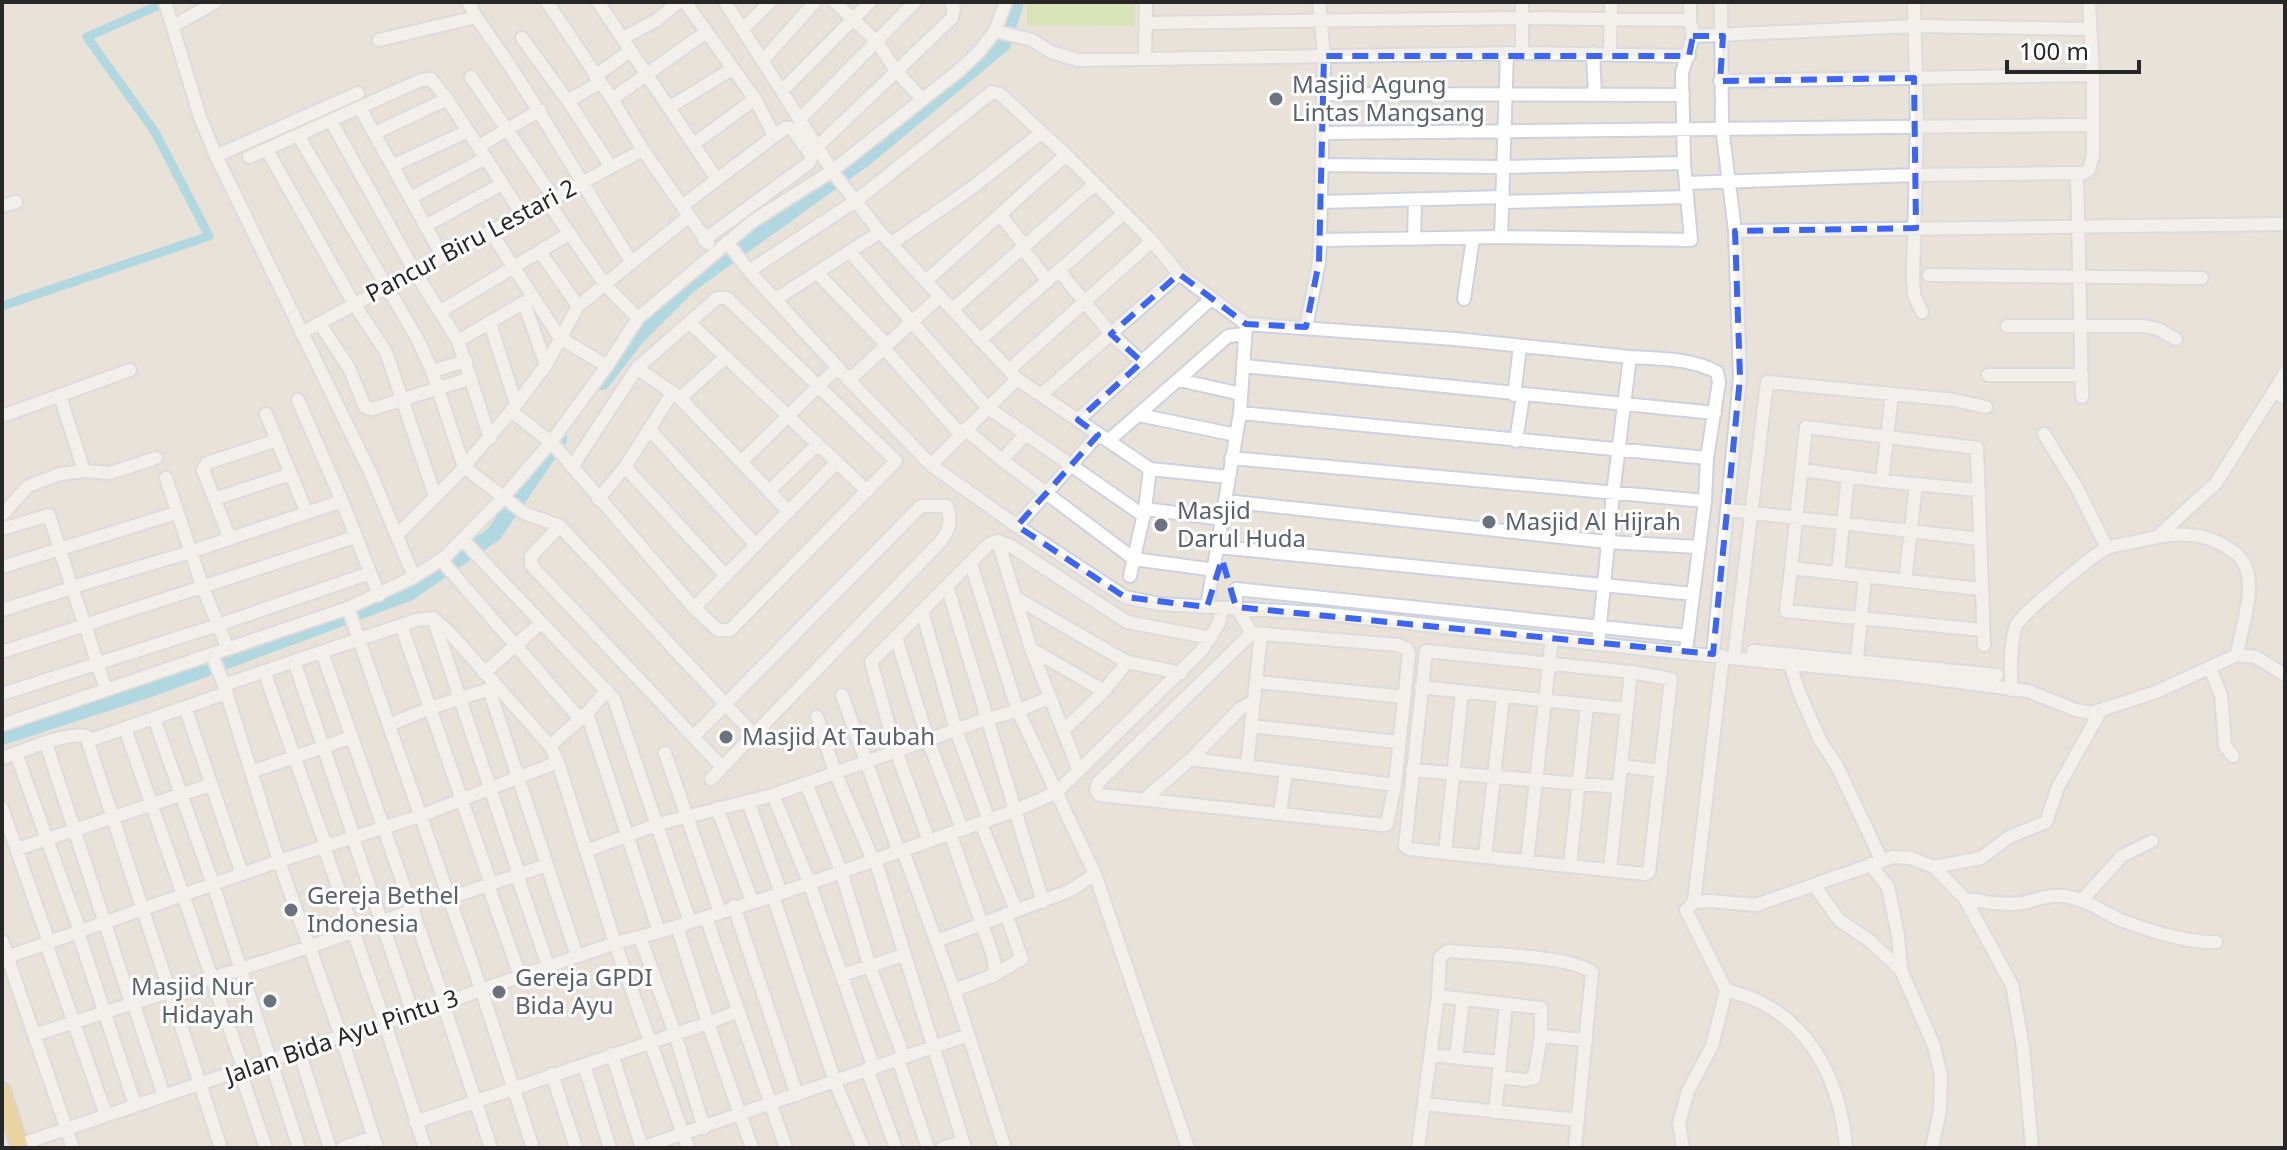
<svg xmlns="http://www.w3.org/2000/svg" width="2287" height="1150" font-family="'Noto Sans',sans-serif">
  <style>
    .pitch { fill: #c6e692 }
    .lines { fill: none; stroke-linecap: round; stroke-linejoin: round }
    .canal { stroke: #6ecde9; stroke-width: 9 }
    .river { stroke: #6ecde9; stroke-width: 16 }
    .minor-casing { stroke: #ced2e0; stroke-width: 16 }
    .major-casing { stroke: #c3c3c3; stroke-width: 20 }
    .minor { stroke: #fff; stroke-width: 12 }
    .major { stroke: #ebc45c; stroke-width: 16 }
    .marked { fill: none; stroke: #3c65f3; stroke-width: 6; stroke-dasharray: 16 10; stroke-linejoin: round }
    .worship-dot { fill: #6b7280; stroke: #fff; stroke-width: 3 }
    .labels { text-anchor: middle; stroke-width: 6; stroke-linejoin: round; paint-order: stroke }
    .worship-label { font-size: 24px; fill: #5b616d; stroke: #fff; text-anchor: start }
    .street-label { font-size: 24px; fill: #272727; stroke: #fff }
  </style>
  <rect width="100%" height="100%" fill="#e9e2d9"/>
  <path class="pitch" d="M1027,2H1135V26L1027,25Z"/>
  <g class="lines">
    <path class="canal" d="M2,306L209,236L155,132L87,37L166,2"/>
    <path class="river" d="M602,382L637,337L689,285L864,159L1003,44L1016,2
      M2,737L148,690L409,593L494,534L559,439"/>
    <g class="minor-casing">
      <path id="minor" d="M165,2L200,117L216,156L371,474L414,577
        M468,2L476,17
        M547,2L612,99L643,150L708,243
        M598,2L716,178
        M685,2L755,99L774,135
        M725,2L835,175L880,232L1017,379L1150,469L1229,477
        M835,2L877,42L896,71L922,99
        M1721,2L1722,127L1735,231
        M1914,2L1917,125L1913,277L1914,295L1922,312
        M1147,23L1521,18L1690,20
        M173,26L216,2
        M743,29L770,2
        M995,31L1032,40L1051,52L1078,60L1522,53L1689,56
        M1693,36L1914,26L2089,29
        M522,38L568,101L611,167
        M623,38L657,20L678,2
        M379,40L476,17C533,96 580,181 632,263
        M1522,53V2
        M1593,53L1595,94
        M1610,53L1611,2
        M1145,58L1146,2
        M763,60L815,2
        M595,76L630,51
        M471,77L553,197
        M1720,81L2093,75
        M783,90L870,2
        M1324,94L1683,95
        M612,99L706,32
        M568,101L599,83
        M670,107L732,69
        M360,108L443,257
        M800,119L915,2
        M331,121L415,272L458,341L533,297
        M375,133L447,99
        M1322,133L2092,125
        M298,135L417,338L432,371L464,467L524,513L560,526L754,735
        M695,143L755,99
        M479,146L540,110
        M818,146L952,18L954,9L951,2
        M267,150L354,304L386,352L435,496
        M216,156L358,93
        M249,157L421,80L431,79L447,99L522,214
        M1322,165L1503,167L1684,163
        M392,166L468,131
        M2077,174L2082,397
        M1686,183L1915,175L2084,173L2089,170L2093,155V75L2089,2
        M412,197L486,158
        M547,201L606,286L638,318
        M1321,202L1503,197
        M1503,202L1687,197
        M2,206L16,202
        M682,206L785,128H791L812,156L809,163L704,240
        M1001,216L1025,246
        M425,226L502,184
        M490,231L560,338L607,366
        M1501,237L1507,53
        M1414,239L1415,200
        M1320,240L1501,237L1691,240L1684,163L1682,73L1693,36L1690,20V2
        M727,242L749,271L849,380L931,465L1017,526L1125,597L1159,604L1317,613L1598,644L1613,494L1630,357L1455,339L1246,324L1179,274L1152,241L1066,155L1000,94L992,92L857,200L749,271
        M892,243L973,187L1041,133
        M1023,249L1048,281
        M540,252L578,306
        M850,252L987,407L1144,516
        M1060,272L1111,334L1142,362
        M817,273L886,344
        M1929,275L2202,278
        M926,281L1066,155
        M776,299L880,232
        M1464,299L1473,238
        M524,303L546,365
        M953,309L1095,184
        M441,311L570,233
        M490,323L516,404
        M690,323L867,491
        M320,324L349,368L365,407L372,409L471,378
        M2007,326H2144L2158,329L2176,339
        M1306,327L1319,262L1320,240L1324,56L1319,2
        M301,333L643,150
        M980,340L1123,214
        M458,341L490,438
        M883,347L961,435
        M1630,357C1660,359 1690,358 1717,372L1719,382L1707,458
        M1244,366L1715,413
        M637,368L680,398L789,512
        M1009,370L1152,241
        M432,371L466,361
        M1988,375H2082
        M849,380L940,296
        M1179,380L1241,394
        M2274,391L2285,373
        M1041,395L1179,274
        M1514,395L1520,347
        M60,396L84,471
        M680,398L725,358
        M298,400L342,501L379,595
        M511,411L553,444L694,608L718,630H730L896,461L727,298H717L637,368L572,467
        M1240,413L1707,458L1705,501L1686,651
        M266,414L307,513
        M1139,415L1236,435
        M2,416L130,370
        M1078,420L1211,299
        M649,429L756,545
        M965,429L1002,460L1134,559L1215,570
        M2044,434L2077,488L2107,548
        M1108,441L1228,336L1245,334
        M1516,441L1523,396
        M1231,458L1705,501
        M1002,460L1026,434
        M741,462L838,367
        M931,465L1017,379
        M625,467L726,576
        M1802,470L1882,481L1892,394
        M166,478L203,588L228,649
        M1882,481L1978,490
        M769,491L818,444
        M214,499L291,474
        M598,499L625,467L673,392
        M1226,501L1607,542L1699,547
        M1145,509L1223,519
        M1729,510L1979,539
        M2,515L28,486L60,474L84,471L110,473L156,458
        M560,526L531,556V565L721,766
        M1017,526L1098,435
        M2,529L49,515L72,588L2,610
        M398,534L457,475L511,411L546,365L578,306L688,217
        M2158,536L2216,483L2274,391L2285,398
        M230,539L203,470L207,463L277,440
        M463,540L614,699L690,922
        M998,541L1031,649L1079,771
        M1218,547L1693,594
        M441,560L580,719
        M971,564L1018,711L1095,874L1188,1148
        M2,567L176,513
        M1791,568L1786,611L1983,630
        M1838,573L1848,476
        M1130,576L1145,509L1150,469
        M1905,581L1916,485
        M947,586L1043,902
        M1980,589L1791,568L1806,427L1977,448L1984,645
        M1016,598L1127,662L1181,673
        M1207,607L1240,413L1246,324
        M348,608L481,989L533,1148
        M694,608L837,462
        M922,611L956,730L989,820
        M433,618L450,633L550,746L558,762L615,943L688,1148
        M433,618L519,874
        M401,625L430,708L496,687
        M1252,633L1098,783L1096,790L1100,795L1384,825L1387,824L1395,785L1409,653L1407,649L1398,645L1252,633L1236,607V589L1688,636
        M896,637L928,740L962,829
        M1598,644L1790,664L1799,692L1820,740L1837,766L1881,859
        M1031,649L1104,691
        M1426,651L1631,672L1671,679L1649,872L1645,874L1409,849L1405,846Z
        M1753,651L1997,675
        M2,652L85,625L72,588L76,586L190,552L342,501
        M322,652L445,1003
        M1713,654L1740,378L1735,231L2285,224
        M212,655L224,685L279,861L341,1036L377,1148
        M1734,657L1767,382L1954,400L1986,407
        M294,661L354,837
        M1790,664L1898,674L2028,691L2076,710L2091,713L2156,692L2237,655L2256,657L2285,675
        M2210,668L2221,695L2225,746L2233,756
        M1856,669L1865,576
        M264,671L326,846
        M484,673L541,623
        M1258,682L1404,697
        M224,685L416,620L433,618
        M1421,687L1627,709
        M489,689L577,956
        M106,690L85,625L355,537
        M2012,690C2010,675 2010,638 2017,624C2023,613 2092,556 2105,549C2113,545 2125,544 2134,542C2167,534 2198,528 2228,548C2235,552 2241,557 2245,565C2256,590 2241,628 2237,655
        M2,694L218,625L370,573
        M842,695L899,852
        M185,707L242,874
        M587,713L659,932
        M817,717L835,772L873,860
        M154,718L213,884L299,1148
        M2,725L348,608L414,577L445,557L501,500L551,442L607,366L638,318L753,221L832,171L956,73L979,52L995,31L1006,2
        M389,725L430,708L491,884
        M1251,726L1398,742
        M125,728L244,1070
        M1064,730L1104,691L1127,662
        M694,736L921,506H947
        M88,741L226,693
        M46,743L131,1003
        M550,746L587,713L607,690
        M16,753L80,931
        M665,753L720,912
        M2,758C25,751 63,732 86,736L221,1148
        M1191,759L1395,785
        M1247,766L1261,634
        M1622,766L1661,771
        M1412,770L1619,787
        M251,772L352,737
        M711,779L941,541C950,528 952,521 947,506
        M806,783L841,871L870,967L904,1057
        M773,795L809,882L874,1068
        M1146,798L1191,759L1241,708L1253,702
        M748,801L781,893
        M2,808L49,942
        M717,808L752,901
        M1280,813L1286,772
        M981,824L1016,910
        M950,833L993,956L995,970L992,976L954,990
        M353,838L413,1014
        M929,841L896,751L871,662L989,544L998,541L1011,546L1127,622L1211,638
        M324,847L385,1023L425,1148
        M17,849L210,785
        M586,851L658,824L773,795L986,719L1018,711L1050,697
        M903,851L954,990L1005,1148
        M1445,852L1462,692
        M1485,856L1503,697
        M875,859L965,1148
        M1527,861L1552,638
        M1870,864L1888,887L1898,935L1901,970
        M1570,865L1587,705
        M1934,867L1981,858L2009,837L2046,822L2058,787L2100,712
        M1610,869L1631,672
        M517,875L548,966
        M488,885L520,976
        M1814,885L1839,920L1870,941L1901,970L1934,1046L1941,1076L1940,1110L1932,1148
        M773,896L835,1082L863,1148
        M449,898L547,865
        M1965,899C1983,901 2003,906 2021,903C2038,900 2051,893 2069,897C2086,900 2099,909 2114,917C2141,929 2187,943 2216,942
        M2082,900L2122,856L2152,841
        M1694,902L1723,656
        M734,906L797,1095
        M706,917L786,1148
        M78,932L135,1105
        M640,937L675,1034L704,1128
        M2,941L73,1148
        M937,941L1071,890L1095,874
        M46,943L106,1115
        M7,957L279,861L420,816L558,762
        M842,975L904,955
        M992,976L1022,959L1006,914
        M1726,990C1736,993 1747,996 1756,1000C1815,1027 1841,1087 1846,1148
        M1438,996L1541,1008V1036L1534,1078L1526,1080L1498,1077
        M133,1002L164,1096
        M443,1003L491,1148
        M739,1011L708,1023L752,1148
        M34,1035L309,947L414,910
        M1541,1036L1586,1040
        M299,1051L330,1148
        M612,1054L642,1148
        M1431,1055L1498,1062
        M1456,1057L1463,999
        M898,1059L928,1148
        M584,1065L610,1148
        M867,1069L896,1148
        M240,1071L266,1148
        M552,1074L576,1148
        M1424,1104L1578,1120
        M1495,1112L1506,1004
        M415,1122L708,1023L677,926
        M19,1145L341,1036L413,1014L615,943L659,932L773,896L1014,811L1057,792L1202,650L1219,623L1222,608
        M342,1148L373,1137
        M641,1148L968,1035
        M942,1148L963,1142
        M1418,1148L1438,996L1440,957L1448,951C1480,954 1569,955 1592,972L1575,1148
        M1683,1148L1679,1123L1688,1091L1712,1046L1726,990L1686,910L1694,902L1711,901L1756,905L1893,857L1911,858L1934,867L1965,899L2012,985L2023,1047L2032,1148"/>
    </g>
    <g class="major-casing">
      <path id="major" d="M2,1091L20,1148"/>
    </g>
    <use href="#minor" class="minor"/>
    <use href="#major" class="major"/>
  </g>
  <path d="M0 0H2287V1150H0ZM1693,36H1723L1720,81L1914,78L1916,228L1735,231L1740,378L1713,654L1236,607L1222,559L1207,607L1125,597L1017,526L1098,435L1078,420L1142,362L1111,334L1179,274L1246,324L1306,327L1319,262L1324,56H1689Z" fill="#e9e2d9" fill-opacity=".55" fill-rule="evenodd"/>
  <path class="marked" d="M1693,36H1723L1720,81L1914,78L1916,228L1735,231L1740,378L1713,654L1236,607L1222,559L1207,607L1125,597L1017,526L1098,435L1078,420L1142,362L1111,334L1179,274L1246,324L1306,327L1319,262L1324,56H1689Z"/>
  <g class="worship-dot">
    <circle cx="1276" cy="99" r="8"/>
    <circle cx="1489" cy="522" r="8"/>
    <circle cx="1161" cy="525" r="8"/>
    <circle cx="726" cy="737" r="8"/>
    <circle cx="291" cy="910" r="8"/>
    <circle cx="499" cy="992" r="8"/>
    <circle cx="270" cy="1001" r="8"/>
  </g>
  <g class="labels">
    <g class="worship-label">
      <text x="1292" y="93">Masjid Agung<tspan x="1292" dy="28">Lintas Mangsang</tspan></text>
      <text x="1177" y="519">Masjid<tspan x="1177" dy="28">Darul Huda</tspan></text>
      <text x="1505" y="530">Masjid Al Hijrah</text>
      <text x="742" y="745">Masjid At Taubah</text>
      <text x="307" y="904">Gereja Bethel<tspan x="307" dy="28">Indonesia</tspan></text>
      <text x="515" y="986">Gereja GPDI<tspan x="515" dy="28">Bida Ayu</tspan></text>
      <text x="254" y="995" text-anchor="end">Masjid Nur<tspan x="254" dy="28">Hidayah</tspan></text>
    </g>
    <g class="street-label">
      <text transform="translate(471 241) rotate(-28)" y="8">Pancur Biru Lestari 2</text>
      <text transform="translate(342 1037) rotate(-19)" y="8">Jalan Bida Ayu Pintu 3</text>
    </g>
  </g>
  <rect width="2287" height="1150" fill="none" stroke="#272727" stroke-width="8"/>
  <path d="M2007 60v12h132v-12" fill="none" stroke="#272727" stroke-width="4"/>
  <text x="2019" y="60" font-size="24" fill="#272727" stroke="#ffffff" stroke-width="6" paint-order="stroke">100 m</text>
</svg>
